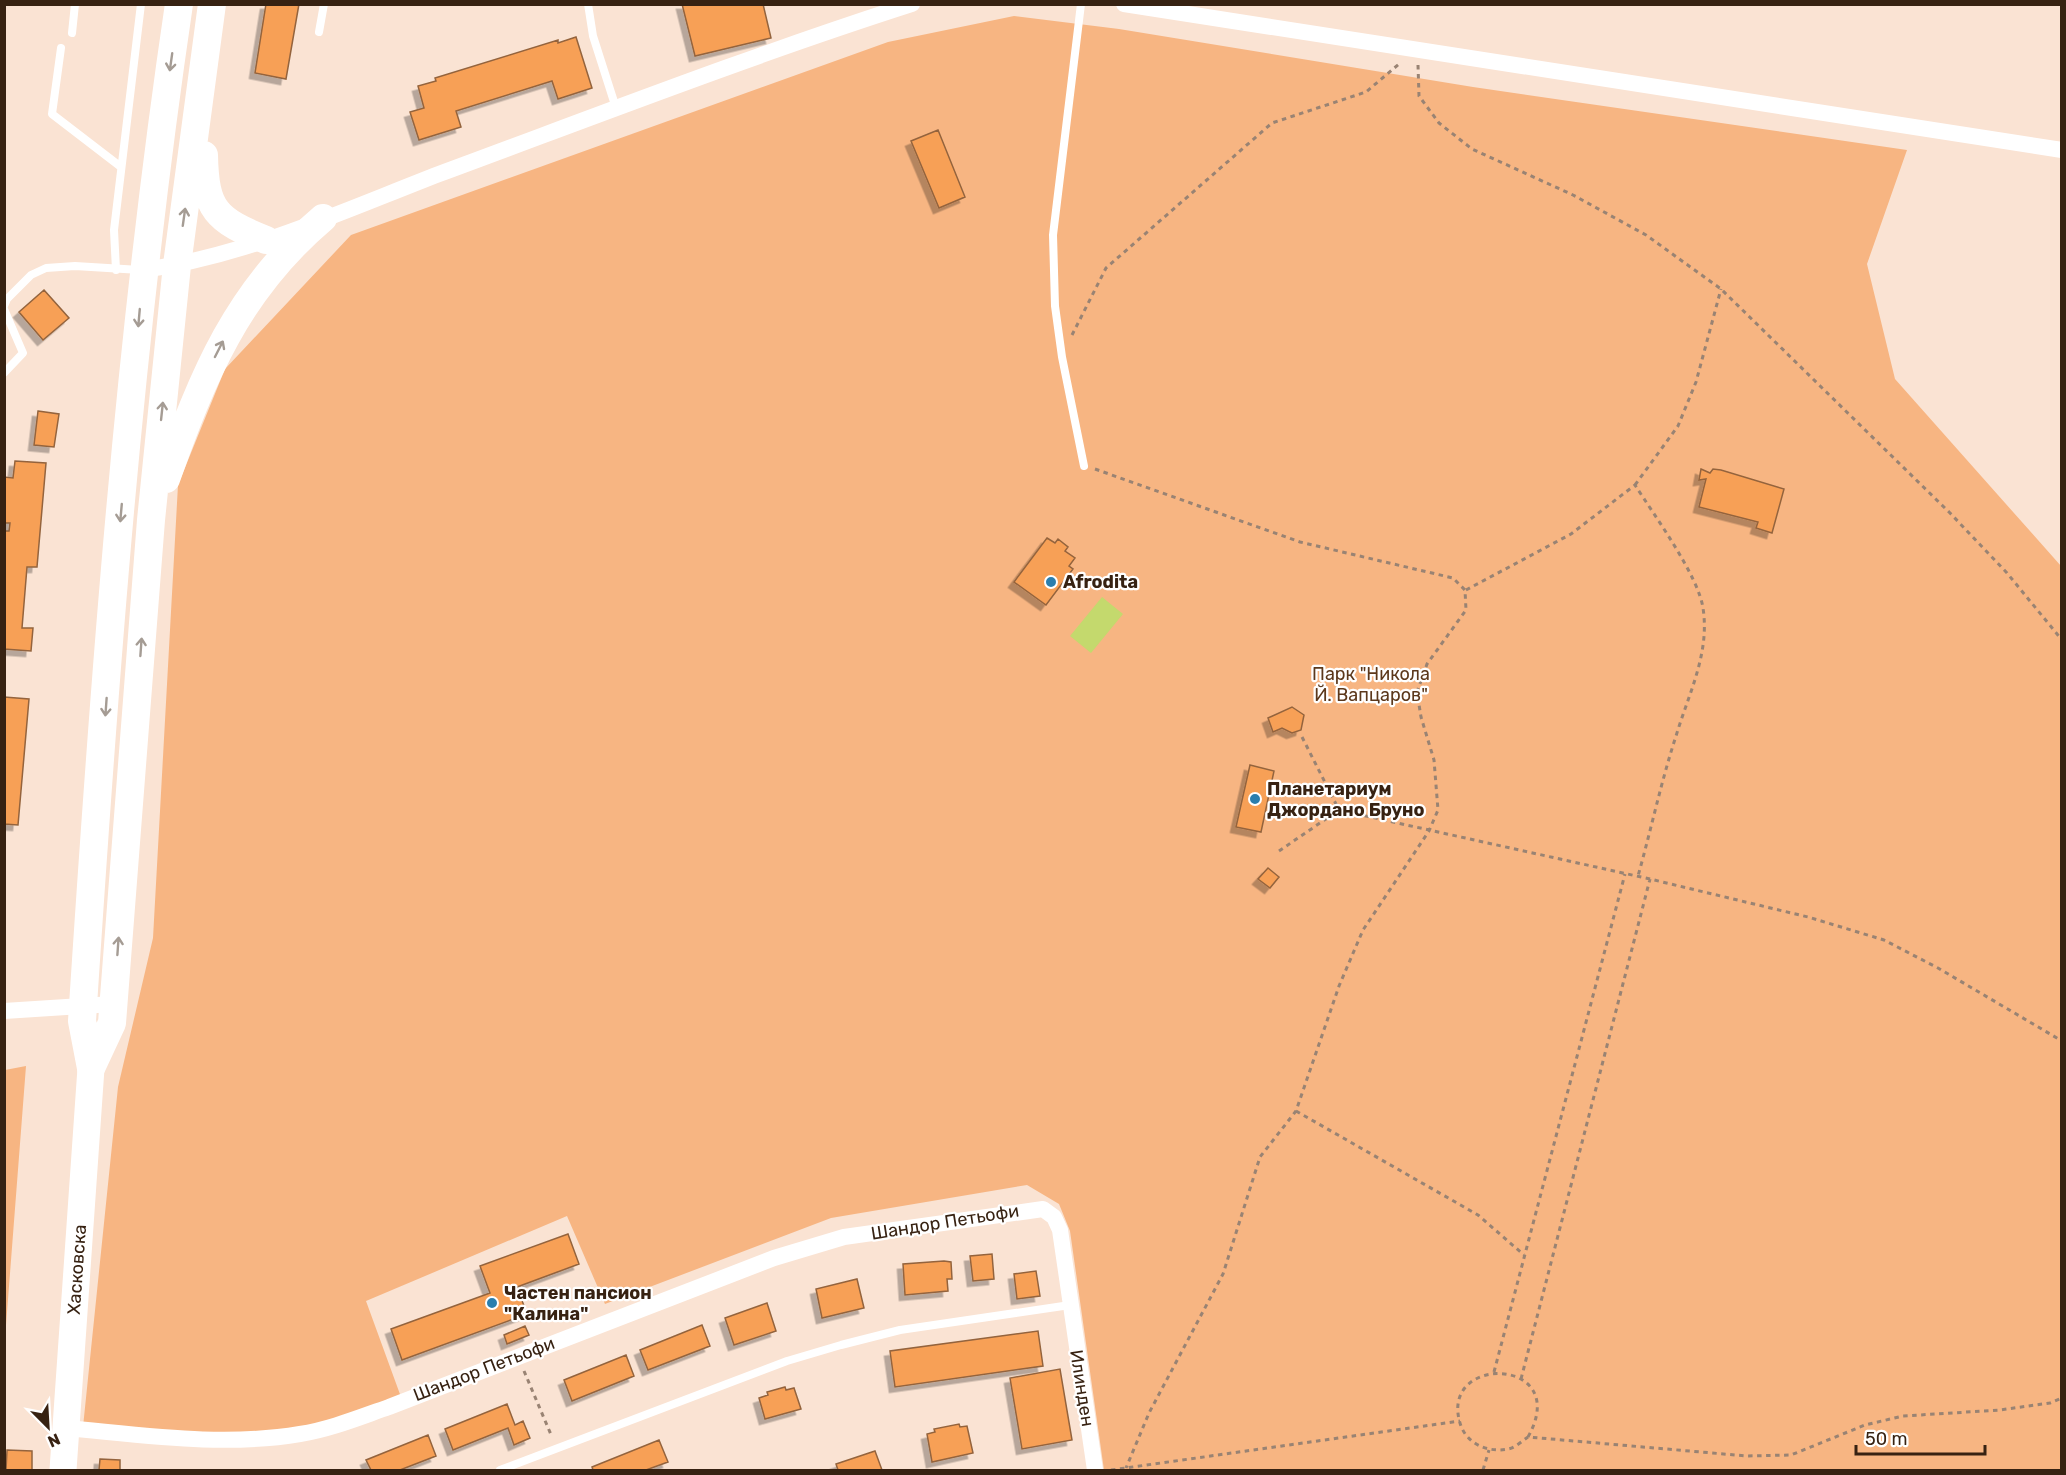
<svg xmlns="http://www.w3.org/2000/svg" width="2066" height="1475" font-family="Rubik,sans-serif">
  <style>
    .green { fill: #f7b582 }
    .water { fill: #c4d96d }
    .building { fill: #f7a057; stroke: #94643d; stroke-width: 1.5; filter: url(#shadow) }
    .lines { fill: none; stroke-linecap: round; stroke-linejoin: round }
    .path { stroke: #998373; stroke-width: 3; stroke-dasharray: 4.5 4.5; stroke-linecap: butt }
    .service { stroke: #fff; stroke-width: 8 }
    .minor { stroke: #fff; stroke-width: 16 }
    .primary { stroke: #fff; stroke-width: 27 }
    .trunk { stroke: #fff; stroke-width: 28 }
    .oneway { stroke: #a59c94 }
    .poi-dot { fill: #2a7eae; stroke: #fff; stroke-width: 2 }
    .labels { text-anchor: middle; stroke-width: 4.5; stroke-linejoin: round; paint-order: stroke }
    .poi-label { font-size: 18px; font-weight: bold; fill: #372212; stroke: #fff; text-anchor: start }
    .park-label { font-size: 18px; fill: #5c381b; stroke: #fff }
    .street-label { font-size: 18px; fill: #372212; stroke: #fff }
  </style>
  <defs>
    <filter id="shadow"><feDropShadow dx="-5.5" dy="5.5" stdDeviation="0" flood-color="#0004"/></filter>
  </defs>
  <rect width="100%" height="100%" fill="#fae3d3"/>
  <path class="green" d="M1014,16L1119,29L1473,87L1907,150L1867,264L1895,379L2061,566V1470H1104L1070,1231L1059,1204L1027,1185L831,1218L605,1304L567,1216L366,1301L401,1397C362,1411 322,1428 281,1433C215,1440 150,1432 83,1427L118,1087L153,938L178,485L225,369L351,235L888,42Z
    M26,1066L5,1338V1070Z"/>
  <path class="water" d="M1102,597L1123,614L1091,653L1070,636Z"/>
  <path class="building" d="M266,4H299L286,79L255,73Z
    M682,4H763L771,38L695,56Z
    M576,37L592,88L558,99L552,81L456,111L461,127L419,140L410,112L424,108L418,86L436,81L435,78L558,40V43Z
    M938,130L965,197L939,208L911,141Z
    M44,290L69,318L43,340L19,312Z
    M38,411L59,414L54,447L34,445Z
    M15,461L46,463L37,567H27L22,628H33L31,651L4,649V531H9L10,523H4V477L13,478Z
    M1701,469L1710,473L1713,469L1721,470L1784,489L1772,533L1756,528L1758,522L1699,507L1706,479L1699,480Z
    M1047,538L1055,543L1058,539L1068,547L1065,551L1075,558L1069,566L1073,569L1046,605L1014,582Z
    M4,697L29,699L18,825L4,824Z
    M1292,707L1304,715L1301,730L1292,733L1282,728L1273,732L1268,718Z
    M1250,765L1274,771L1261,832L1236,827Z
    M1268,868L1279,877L1270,888L1258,879Z
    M568,1234L579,1264L517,1287L527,1314L402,1360L391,1329L490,1293L480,1266Z
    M992,1254L994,1279L973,1281L970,1256Z
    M944,1261L951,1262L952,1279H947L948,1291L905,1295L903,1264Z
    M1036,1271L1040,1296L1017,1299L1014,1274Z
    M857,1279L864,1308L822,1318L816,1289Z
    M767,1303L776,1331L734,1345L725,1318Z
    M702,1325L710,1346L648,1370L640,1350Z
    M525,1326L529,1335L507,1344L504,1335Z
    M1038,1331L1043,1366L895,1387L890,1351Z
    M626,1355L634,1376L572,1401L564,1380Z
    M1060,1369L1072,1440L1022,1449L1010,1378Z
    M785,1387L786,1390L794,1388L801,1409L765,1419L759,1398L768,1395L767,1392Z
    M507,1404L515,1425L523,1421L530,1438L514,1445L508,1428L453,1450L445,1429Z
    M959,1424L960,1427L967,1426L973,1453L932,1462L927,1434L935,1432L934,1429Z
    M428,1435L436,1456L400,1470H371L366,1460Z
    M659,1440L668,1462L646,1470H593L592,1467Z
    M7,1450L32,1451V1470H6Z
    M875,1451L882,1470H838L836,1464Z
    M100,1459L120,1460V1470H99Z"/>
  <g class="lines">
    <path class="path" d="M1418,65L1419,96L1439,123L1472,149L1573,195L1646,235L1721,289L1950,513L2007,573L2062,640
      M1072,335L1106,268L1272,123L1366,92L1399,64
      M1095,469L1300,542L1453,578L1465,590L1466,610L1427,664L1417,692L1421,717L1434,760L1438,810L1429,831L1363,930L1339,986L1296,1111L1260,1157L1223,1274L1149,1413L1126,1468
      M1635,485L1678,426L1696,382L1721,289
      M1466,590L1571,534L1635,485C1654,515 1698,575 1703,608C1710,653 1689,693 1676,736C1661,782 1651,830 1638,876
      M1302,737L1339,810L1650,879L1808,917L1884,940L1938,968L2062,1041
      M1279,851L1339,810
      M1296,1111L1478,1215L1524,1255
      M524,1371L552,1437
      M1494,1372L1625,874
      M1521,1379L1650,879
      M1528,1437C1573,1357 1439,1353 1460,1423C1466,1444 1488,1453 1508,1449C1515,1448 1522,1441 1528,1437L1747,1456L1791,1455L1865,1425L1903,1416L2000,1410L2050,1403L2062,1398
      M1111,1470L1460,1421
      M1483,1470L1489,1450"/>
    <path class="service" d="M588,4L593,36L616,108
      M1081,4L1053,235L1055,306L1062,357L1084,466
      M319,32L324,4
      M72,33L75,4
      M61,48L52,114L121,167
      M116,270L114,230L141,4
      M4,306L7,299L31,275L46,268L75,266L140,270
      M4,309L23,353L4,373
      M500,1470L787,1361L841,1345L900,1330L1070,1305"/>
    <path class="minor" d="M1124,4L2062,150
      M143,270C246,256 343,211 439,174C596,116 753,55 912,4
      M4,1011L113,1004
      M66,1428C144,1435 223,1447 300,1434C331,1429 360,1417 389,1407L774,1258L844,1237L1043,1209L1054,1217L1060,1230L1095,1470"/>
    <path class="primary" id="s1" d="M63,1470L91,1068"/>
    <path class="trunk" d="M204,155C205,210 216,220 266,240
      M166,479C203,375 237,291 323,218
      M91,1068L112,1023L151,520L177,265L212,4
      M91,1068L82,1021C104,681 129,341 179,4"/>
  </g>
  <defs><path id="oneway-shaft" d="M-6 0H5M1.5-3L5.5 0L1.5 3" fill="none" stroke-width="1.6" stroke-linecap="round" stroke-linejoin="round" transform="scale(1.5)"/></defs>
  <g class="oneway">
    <use href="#oneway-shaft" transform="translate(171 62) rotate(98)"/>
    <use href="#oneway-shaft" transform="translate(184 217) rotate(-82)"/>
    <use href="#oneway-shaft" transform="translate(139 318) rotate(95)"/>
    <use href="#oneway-shaft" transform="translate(219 349) rotate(-63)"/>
    <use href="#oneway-shaft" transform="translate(162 411) rotate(-84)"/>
    <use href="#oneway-shaft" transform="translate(121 513) rotate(95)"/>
    <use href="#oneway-shaft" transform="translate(141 647) rotate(-86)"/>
    <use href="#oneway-shaft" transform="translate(106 707) rotate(94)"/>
    <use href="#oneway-shaft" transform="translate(118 946) rotate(-86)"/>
  </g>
  <g class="poi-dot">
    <circle cx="1051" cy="582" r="6"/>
    <circle cx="1255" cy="799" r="6"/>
    <circle cx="492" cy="1303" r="6"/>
  </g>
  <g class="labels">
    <g class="poi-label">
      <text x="1063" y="588">Afrodita</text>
      <text x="1267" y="795">Планетариум<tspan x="1267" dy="21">Джордано Бруно</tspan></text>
      <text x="504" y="1299">Частен пансион<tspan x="504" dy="21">"Калина"</tspan></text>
    </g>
    <g class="park-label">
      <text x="1371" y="680">Парк "Никола<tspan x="1371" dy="21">Й. Вапцаров"</tspan></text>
    </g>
    <g class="street-label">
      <text transform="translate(945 1222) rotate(-9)" y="6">Шандор Петьофи</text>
      <text dy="6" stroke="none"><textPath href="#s1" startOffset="201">Хасковска</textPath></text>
      <text transform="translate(484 1369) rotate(-21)" y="6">Шандор Петьофи</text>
      <text transform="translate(1082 1388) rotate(81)" y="6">Илинден</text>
    </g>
  </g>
  <rect width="2066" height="1475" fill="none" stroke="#372212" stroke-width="12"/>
  <g transform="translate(48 1427) rotate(156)" stroke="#ffffff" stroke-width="4.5" paint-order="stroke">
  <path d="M0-4.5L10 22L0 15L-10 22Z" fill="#372212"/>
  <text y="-9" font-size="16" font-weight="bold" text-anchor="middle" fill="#372212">N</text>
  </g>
  <path d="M1856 1445v9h129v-9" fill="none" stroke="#372212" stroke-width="3"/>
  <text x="1865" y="1445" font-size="18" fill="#372212" stroke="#ffffff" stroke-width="4.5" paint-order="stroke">50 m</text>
</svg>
